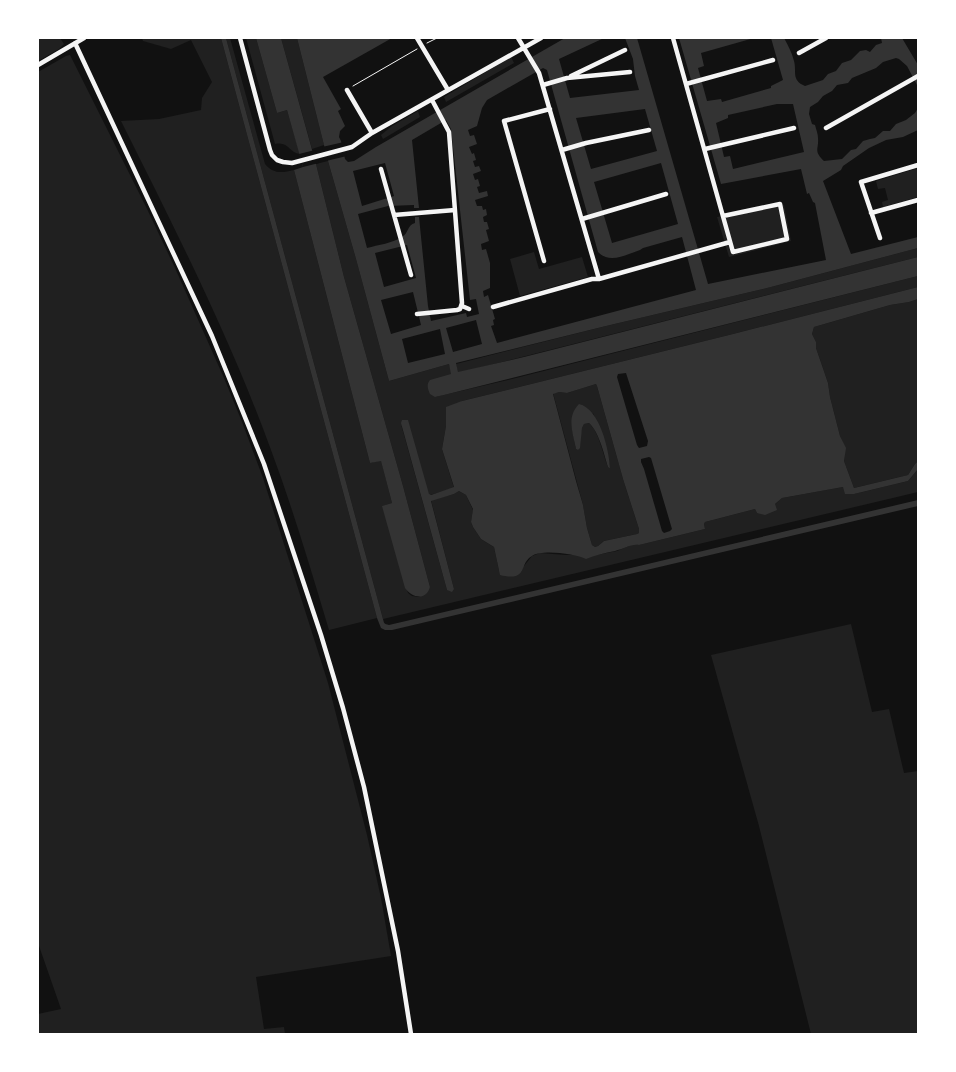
<svg xmlns="http://www.w3.org/2000/svg" width="956" height="1072" font-family="'DejaVu Sans',sans-serif">
  <style>
    .green { fill: #202020; fill-rule: evenodd }
    .water { fill: #333; fill-rule: evenodd }
    .pier { fill: #111 }
    .lines { fill: none; stroke-linecap: round; stroke-linejoin: round }
    .path { stroke: #f5f5f5; stroke-width: 1 }
    .minor { stroke: #f5f5f5; stroke-width: 4.5 }
  </style>
  <rect width="100%" height="100%" fill="#111"/>
  <path class="green" d="M38,38H60L64,44L59,49L38,61Z
    M142,38H221L377,618L329,630C311,570 293,509 271,450C230,337 175,229 121,121L159,119L201,110L202,98L212,82L191,40L171,49L143,41Z
    M226,38H230L265,164C273,174 282,173 294,170L370,463L381,460L392,503L383,506L408,593L412,596L419,597L430,587L403,486L344,277L316,164L328,161L356,259L389,381L449,364L452,374L435,397L516,378L918,276V287L733,334L462,401L447,415L446,426L442,449L454,488L430,495H429L401,424L447,590L454,589L431,500L454,494L459,491L466,495L473,510L471,522L473,527L481,539L494,547L499,570L524,566L532,556L540,553L566,555H596L617,551L633,544L639,545L705,529L704,524L705,522L755,509L757,513L775,504L782,498L843,487L854,494L908,481L918,469V492L383,619Z
    M246,38H256L277,113L287,110L300,154C289,153 289,141 275,144Z
    M281,38H297L324,145L312,149Z
    M70,55L148,211L175,268L224,378L242,422L263,478L328,683L367,835L381,898L391,956L256,977L264,1029L284,1027L285,1034H38V1014L61,1009L38,943V72L66,56Z
    M511,57L514,63L446,102L444,97Z
    M418,111L420,117L383,139L381,135L392,126Z
    M918,168V197L883,207L882,202L888,200L885,188L878,189L876,181Z
    M784,205L791,241L729,257L717,217Z
    M918,248V257L458,373L456,364L606,326L771,287Z
    M534,252L539,269L582,257L588,277L520,296L510,259Z
    M918,299V461L915,464L908,475L854,488L844,461L845,448L840,436L830,397L828,383L816,348V342L812,334L814,327L890,305L909,302Z
    M596,384L597,386L623,479L639,529V533L637,534L604,541L598,546L595,547L592,545L587,528L583,505L553,393L559,392L567,393ZM593,413L605,445L610,467H608C603,454 599,432 589,423L584,424L582,428L578,450L576,449L572,428Z
    M851,624L872,712L889,709L904,773L918,771V1034H811L759,826L711,655Z"/>
  <path class="water" d="M221,38H226L383,619C384,623 384,624 389,625L918,500V506L392,630H385L381,628L377,618Z
    M256,38H281L316,164L344,277L403,486L430,587C426,601 412,598 405,588L382,506L392,503L381,461L370,463L294,170L303,167L287,110L277,113Z
    M297,38H392L323,77L341,109L338,111L345,126L340,131L339,137L341,141L345,159L348,162L354,161L376,147L565,38H604L559,59L570,98L639,90L635,76L633,59L625,38H637L708,284L826,260L815,203L813,202L809,193L807,194L801,169L721,184L679,38H754L701,53L704,66L698,68L707,101L721,99L722,102L771,88V86L783,80L771,38H784C788,45 792,53 794,61C797,72 791,80 805,86L823,80L828,74L836,71L842,63L851,60L860,51L866,50L870,52L876,45L882,43L881,38H902L918,65V94L917,85L907,66L899,59L896,58L883,62L876,68L852,78L848,83L837,85L832,91L823,96L818,102L810,107L809,114L812,124L815,125C816,129 818,134 818,138C819,150 813,150 824,161L842,159L851,150L856,149L863,141L870,139L875,138L883,131H890L896,124L906,120L915,113L918,108V130L903,137L886,140L869,148L843,166L841,170L823,181L851,254L918,237V248L771,287L606,326L456,363L458,372L524,357L918,257V276L444,395L435,397L430,394C428,389 426,385 430,380L451,374L449,364L389,381L356,259L328,161ZM543,68L547,70L598,252C609,264 626,255 640,250L643,248L682,237L696,290L497,343L491,326L494,325L493,320L495,319L488,295L484,297L483,291L490,288V263L486,249L482,250L481,244L489,241L486,230L489,229L487,222H484L483,217L487,215L486,209L483,210L482,206H477L475,200L488,196L487,191L479,193L477,187L480,186L478,179L475,180L473,174L481,171L479,166L475,167L473,161L476,160L474,153L472,154L469,147L477,144L474,135L470,136L468,130L477,126L482,108L487,100ZM777,104H793L804,152L733,169L730,156L724,157L716,123L728,118V115ZM645,109L657,151L591,169L576,118ZM446,120L451,129L470,300L476,299L479,314L467,317L466,313L431,321L428,306L419,217H415V223C407,225 409,233 402,237C393,243 378,245 367,248L358,214L388,206L414,205V208H419L412,140ZM385,163L394,196L362,206L353,171ZM661,163L678,224L612,243L594,182ZM407,245L416,278L384,287L375,253ZM413,292L421,325L391,334L381,300ZM476,320L482,344L453,352L446,328ZM440,329L445,354L408,363L402,339Z
    M918,287V299L909,302L890,305L814,327L812,334L816,342V348L828,383L830,397L840,436L846,448L844,461L854,488L908,475L915,464L918,461V469L908,481L854,494H845L843,487L782,498L775,504L777,510L765,515L757,513L755,509L705,522L704,524L705,529L639,545C630,544 624,549 615,551C605,553 596,555 586,559C576,554 542,549 532,556C518,564 529,582 500,575L494,547L481,539L473,527L471,522L473,509L466,495L459,491L454,494L431,501L454,589L452,592L447,590L401,423L402,420H408L429,494L431,495L454,487L442,449L446,426V407L462,401L733,334ZM626,373L648,441L647,446L639,448L637,445L617,377L618,374ZM596,384L597,386L623,479L639,529V533L637,534L604,541L598,546L595,547L592,545L587,528L583,505L576,481L553,394L559,392L567,393ZM649,457L651,458L672,529L670,531L664,533L662,531L644,469L641,462V459Z
    M579,404C600,409 609,450 610,468L608,467C604,454 599,432 589,423L584,424L582,428L580,448L578,450L576,449C573,433 566,417 579,404Z"/>
  <path class="pier" d="M344,142L347,156L326,161L322,147Z
    M315,150L319,163L303,167L299,154Z"/>
  <g class="lines">
    <path class="path" d="M427,43L437,38
      M353,86L417,49"/>
    <path class="minor" d="M240,38L270,150L272,155L277,160L283,162L292,163L352,147L372,133L541,38
      M417,38L448,90
      M518,38L539,73L599,279
      M673,38L733,252L787,239L780,204L723,216
      M75,43L212,336L264,464L321,635L343,708L364,787L398,951L411,1034
      M799,53L826,38
      M38,65L84,38
      M571,76L625,50
      M686,84L773,60
      M543,85L567,78L630,72
      M347,90L372,133
      M826,128L918,76
      M705,149L794,128
      M562,150L586,143L649,130
      M381,169L411,275
      M871,213L918,200
      M394,215L455,210
      M582,219L666,194
      M880,238L861,182L918,165
      M544,261L504,121L550,109
      M462,306L469,309
      M493,307L592,279H599L730,242
      M417,314L457,310L460,309L462,303L449,132L432,100"/>
  </g>
  <rect width="956" height="1072" fill="none" stroke="#ffffff" stroke-width="78"/>
</svg>
